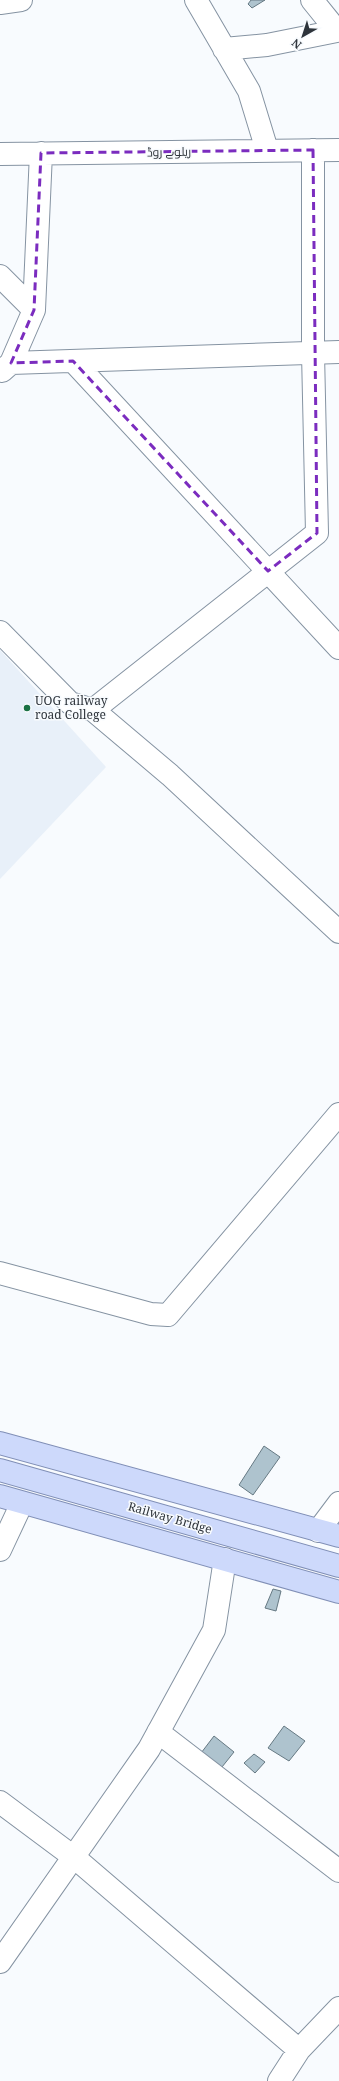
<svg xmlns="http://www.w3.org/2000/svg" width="339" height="2081" font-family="'Noto Serif',Cairo,serif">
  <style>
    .built { fill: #e8f0f9 }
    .building { fill: #aec3ce; stroke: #667983 }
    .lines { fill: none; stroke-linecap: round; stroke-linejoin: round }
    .minor-casing { stroke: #8593a2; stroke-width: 24 }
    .major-casing { stroke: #808fb6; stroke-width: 24 }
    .minor { stroke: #fff; stroke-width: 22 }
    .major { stroke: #cdd9fb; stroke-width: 22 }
    .marked { fill: none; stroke: #7b2cbf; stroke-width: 3; stroke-dasharray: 8 5; stroke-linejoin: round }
    .poi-dot { fill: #1a7144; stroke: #f8fbfe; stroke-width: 1.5 }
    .labels { text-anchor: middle; stroke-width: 3; stroke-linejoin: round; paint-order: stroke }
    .street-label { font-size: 12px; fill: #2e343b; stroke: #f8fbfe }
    .poi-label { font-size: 12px; fill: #2e343b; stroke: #f8fbfe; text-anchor: start }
  </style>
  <rect width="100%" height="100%" fill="#f8fbfe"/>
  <path class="built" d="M0,650L106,767L0,879Z"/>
  <path class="building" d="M251,0H265L252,8L248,4Z
    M264,1446L280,1457L253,1495L239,1485Z
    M273,1589L281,1591L276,1611L265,1608Z
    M284,1726L305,1741L289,1761L268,1748Z
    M214,1736L234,1752L218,1772L198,1757Z
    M254,1754L265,1762L255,1773L244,1763Z"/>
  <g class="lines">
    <g class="minor-casing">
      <path id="minor" d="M196,0L249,91L267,150
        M0,3L21,0
        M224,49L267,45L337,31L312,0
        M0,154L339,150
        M0,276L34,310
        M73,361L339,648
        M11,363L339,352
        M2,371L11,363L34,310L41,153
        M0,632L70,703L93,710L170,775L339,932
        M93,710L317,533L313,353V150
        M0,1273L151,1314L168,1315L339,1114
        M318,1531L339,1503
        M0,1550L22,1503
        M158,1732L339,1871
        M0,1802L75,1858L299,2050
        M0,1962L149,1749L214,1630L225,1559
        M279,2081L299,2050L339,2008"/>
    </g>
    <g class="major-casing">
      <path id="major" d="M0,1443L339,1536
        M0,1470L339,1566
        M0,1496L339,1592"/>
    </g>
    <use href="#minor" class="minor"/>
    <use href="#major" class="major"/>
  </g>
  <path class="marked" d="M313,150L317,533L268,571L73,361L11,363L34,310L41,153Z"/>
  <circle class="poi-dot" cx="27" cy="708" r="4"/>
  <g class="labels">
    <g class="street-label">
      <text transform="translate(169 152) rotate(-1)" y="4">ریلوے روڈ</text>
      <text transform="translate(170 1518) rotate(16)" y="4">Railway Bridge</text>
    </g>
    <g class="poi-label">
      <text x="35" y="705">UOG railway<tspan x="35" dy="14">road College</tspan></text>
    </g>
  </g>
  <g transform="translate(303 36) rotate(219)" stroke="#f8fbfe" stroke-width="3" paint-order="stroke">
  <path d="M0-3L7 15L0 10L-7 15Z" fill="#2e343b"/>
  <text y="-6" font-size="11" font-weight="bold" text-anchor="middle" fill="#2e343b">N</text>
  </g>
</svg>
